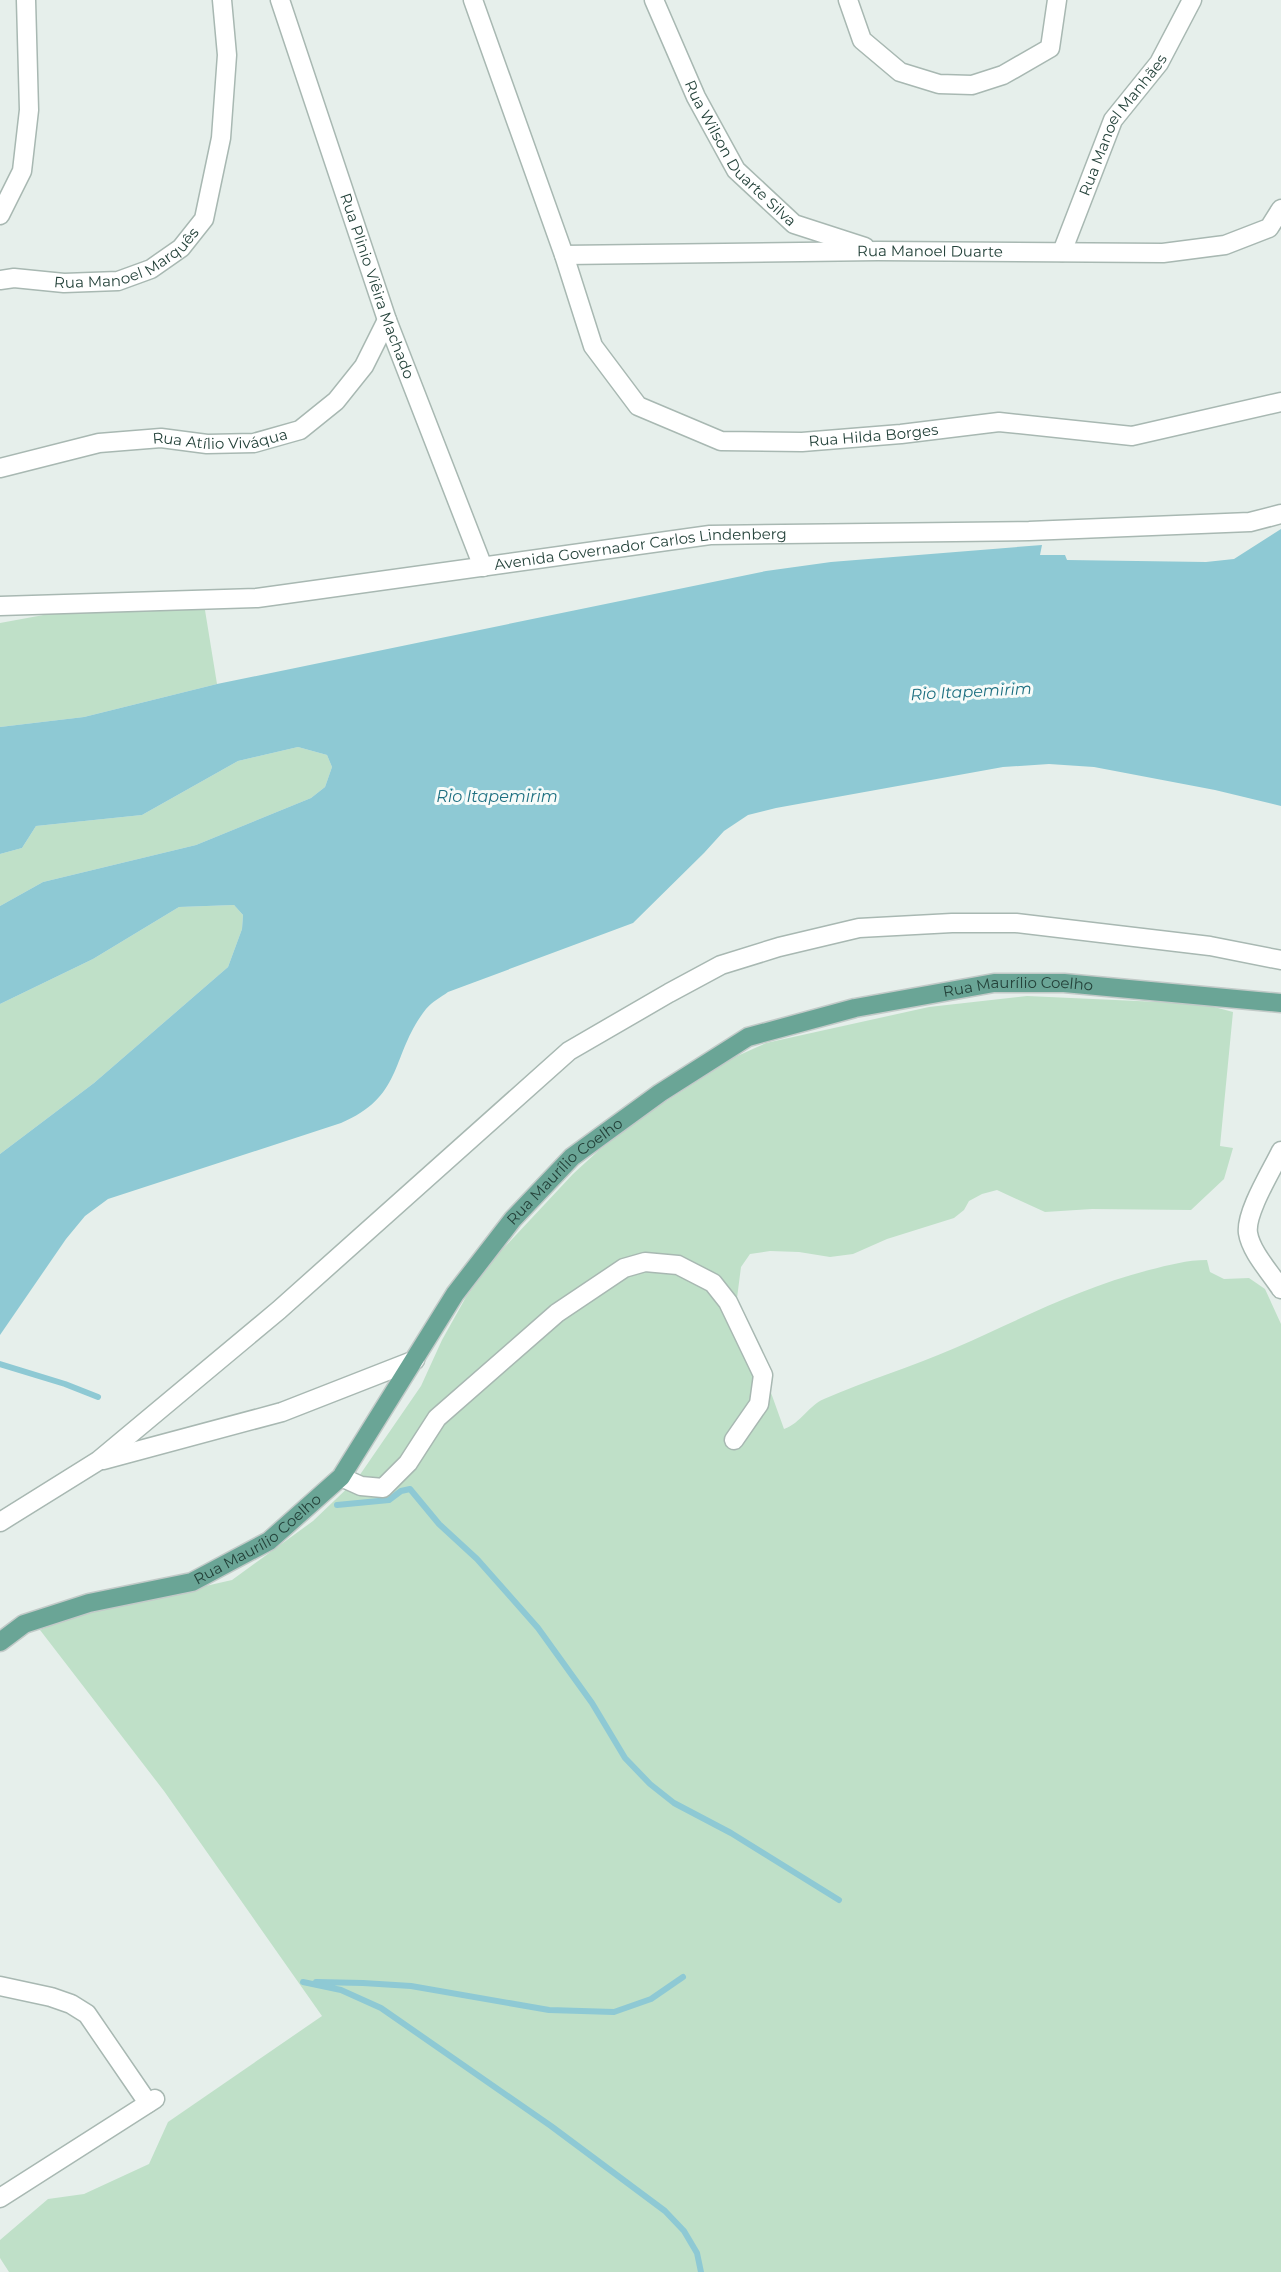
<svg xmlns="http://www.w3.org/2000/svg" width="1281" height="2272" font-family="Montserrat,sans-serif">
  <style>
    .green { fill: #bfe0c8 }
    .water { fill: #8ec9d4 }
    .lines { fill: none; stroke-linecap: round; stroke-linejoin: round }
    .stream { stroke: #8ec9d4; stroke-width: 6 }
    .minor-casing { stroke: #a8b8b2; stroke-width: 21 }
    .major-casing { stroke: #c2cac8; stroke-width: 21 }
    .minor { stroke: #fff; stroke-width: 18 }
    .major { stroke: #6aa596; stroke-width: 18 }
    .labels { text-anchor: middle; stroke-width: 6; stroke-linejoin: round; paint-order: stroke }
    .street-label { font-size: 15px; fill: #24423a; stroke: #f7fbf9 }
    .water-label { font-size: 16px; font-style: italic; fill: #1c6f80; stroke: #f7fbf9 }
  </style>
  <rect width="100%" height="100%" fill="#e6efeb"/>
  <path class="green" d="M204,604L217,684L84,717L0,727V623L49,614Z
    M298,747L327,755L332,767L325,787L311,798L196,845L43,882L0,906V854L22,848L36,826L142,815L238,761Z
    M234,905L243,915L242,929L228,967L94,1083L0,1154V1004L93,959L179,907Z
    M1027,996L1203,1004L1233,1012L1220,1146L1233,1148L1224,1179L1191,1210L1092,1209L1045,1212L997,1190L982,1194L969,1201L964,1210L954,1218L887,1239L853,1254L830,1257L799,1252L770,1251L750,1254L741,1267L737,1298L784,1429C801,1423 809,1405 824,1399C867,1380 912,1367 955,1348C1021,1319 1079,1288 1149,1270C1169,1265 1187,1260 1207,1260L1210,1272L1224,1279L1249,1278L1265,1289L1281,1324V2272H9L0,2258V2240L48,2199L84,2194L149,2164L168,2122L322,2016L164,1791L40,1630L73,1616L232,1580L313,1521L357,1479L421,1386L442,1340L466,1297L499,1253L573,1174L598,1151L651,1111L735,1057L766,1043L929,1007Z"/>
  <path class="water" d="M1281,529V806L1215,790L1094,767L1049,764L1003,767L776,808L748,815L724,831L704,853L633,923L448,992C441,997 432,1002 426,1009C390,1055 405,1096 341,1123L108,1199L85,1216L66,1239L0,1335V1154L94,1083L228,967L242,929L243,915L234,905L179,907L93,959L0,1004V906L43,882L196,845L311,798L325,787L332,767L327,755L298,747L238,761L142,815L36,826L22,848L0,854V727L84,717L217,684L766,571L831,562L1042,545L1040,555H1065L1067,560L1206,562L1234,559Z"/>
  <g class="lines">
    <path class="stream" d="M0,1364L65,1384L98,1397
      M337,1505L389,1500L401,1491L410,1489L439,1524L477,1559L538,1628L592,1703L625,1758L650,1784L674,1803L731,1833L839,1900
      M303,1982L341,1990L381,2008L551,2126L665,2211L684,2231L697,2253L701,2272
      M316,1982L363,1983L411,1986L549,2010L614,2012L651,1999L683,1977"/>
    <g class="minor-casing">
      <g id="minor">
        <path id="s1" d="M280,0L387,320L483,567"/>
        <path id="s2" d="M473,0L564,255L593,346L638,406L721,441L802,442L901,434L999,422L1132,436L1281,402"/>
        <path id="s3" d="M654,0L696,97L736,170L794,224L865,247"/>
        <path d="M848,0L862,40L900,72L939,84L972,85L1003,75L1050,48L1057,0"/>
        <path d="M0,215L22,171L29,110L26,0"/>
        <path id="s4" d="M1062,252L1113,120L1159,63L1192,0"/>
        <path id="s5" d="M564,255L878,251L1163,253L1225,245L1269,228L1281,209"/>
        <path id="s6" d="M0,280L14,278L64,283L118,281L151,269L181,248L204,219L221,138L227,55L222,0"/>
        <path id="s7" d="M0,468L99,443L161,438L207,444L254,443L300,430L336,401L364,366L387,320"/>
        <path id="s8" d="M0,606L257,598L710,535L1029,531L1250,522L1281,514"/>
        <path d="M1281,1151C1272,1170 1245,1213 1248,1233C1251,1252 1270,1272 1281,1289"/>
        <path d="M103,1460L282,1412L415,1360"/>
        <path d="M341,1477L361,1486L383,1488L408,1463L437,1418L557,1313L624,1268L645,1262L678,1265L713,1283L728,1302L763,1375L759,1404L734,1440"/>
        <path d="M0,1522L98,1461L279,1310L569,1051L669,993L721,965L779,947L859,928L952,923H1016L1210,946L1281,960"/>
        <path d="M0,1986L51,1997L71,2004L87,2014L148,2103"/>
        <path d="M0,2198L155,2099"/>
      </g>
    </g>
    <g class="major-casing">
      <g id="major">
        <path id="s9" d="M0,1642L24,1624L89,1603L192,1582L269,1541L341,1477L455,1294L513,1219L572,1157L660,1093L748,1037L855,1008L994,983H1064L1281,1003"/>
      </g>
    </g>
    <use href="#minor" class="minor"/>
    <use href="#major" class="major"/>
  </g>
  <g class="labels">
    <g class="street-label">
      <text dy="5" stroke="none"><textPath href="#s4" startOffset="142">Rua Manoel Manhães</textPath></text>
      <text dy="5" stroke="none"><textPath href="#s3" startOffset="178">Rua Wilson Duarte Silva</textPath></text>
      <text dy="5" stroke="none"><textPath href="#s5" startOffset="366">Rua Manoel Duarte</textPath></text>
      <text dy="5" stroke="none"><textPath href="#s6" startOffset="134">Rua Manoel Marquês</textPath></text>
      <text dy="5" stroke="none"><textPath href="#s1" startOffset="302">Rua Plinio Viêira Machado</textPath></text>
      <text dy="5" stroke="none"><textPath href="#s7" startOffset="224">Rua Atílio Viváqua</textPath></text>
      <text dy="5" stroke="none"><textPath href="#s2" startOffset="684">Rua Hilda Borges</textPath></text>
      <text dy="5" stroke="none"><textPath href="#s8" startOffset="644">Avenida Governador Carlos Lindenberg</textPath></text>
      <text dy="5" stroke="none"><textPath href="#s9" startOffset="1272">Rua Maurílio Coelho</textPath></text>
      <text dy="5" stroke="none"><textPath href="#s9" startOffset="768">Rua Maurílio Coelho</textPath></text>
      <text dy="5" stroke="none"><textPath href="#s9" startOffset="282">Rua Maurílio Coelho</textPath></text>
    </g>
    <g class="water-label">
      <text transform="translate(971 691) rotate(-3)" y="6">Rio Itapemirim</text>
      <text x="497" y="802">Rio Itapemirim</text>
    </g>
  </g>
</svg>
